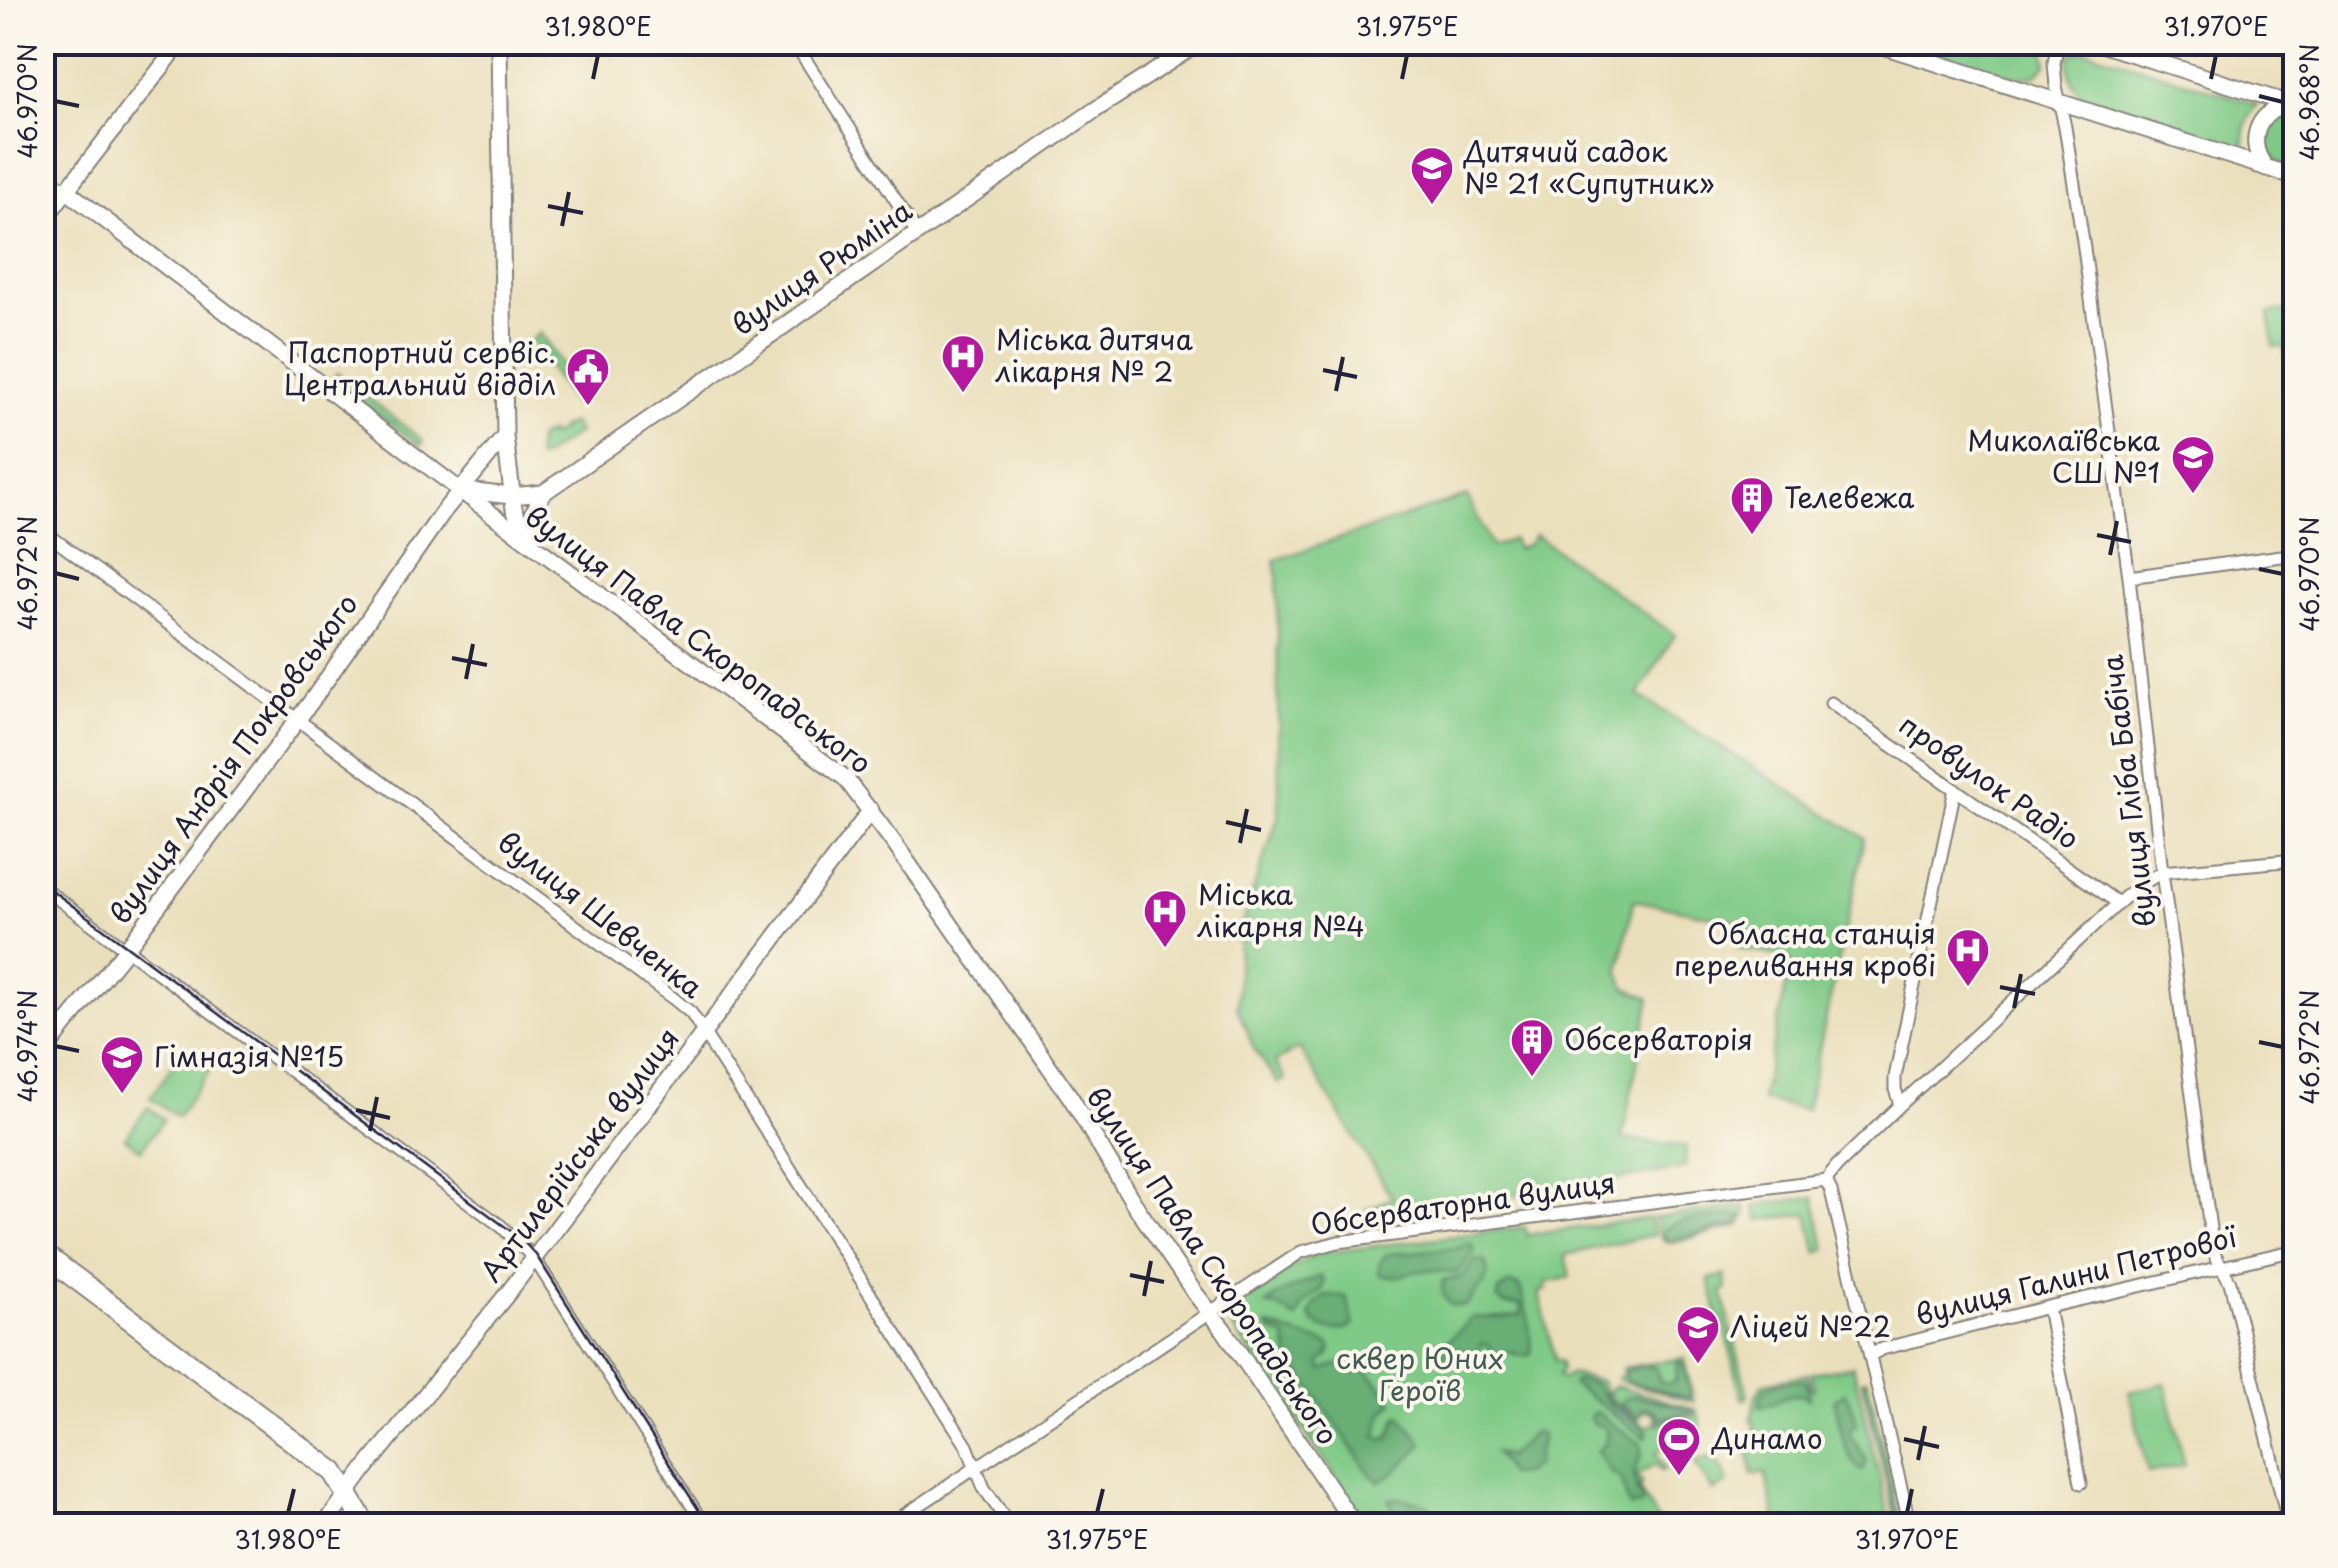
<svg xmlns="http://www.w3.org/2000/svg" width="2338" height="1568" font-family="'Playpen Sans',sans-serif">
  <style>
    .green { fill: #80ca87; stroke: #517661; stroke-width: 2.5 }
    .forest { fill: #68ae74; stroke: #456858; stroke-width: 2.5 }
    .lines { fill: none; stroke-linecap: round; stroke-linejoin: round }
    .street-casing { stroke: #86807b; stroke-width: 15 }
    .secondary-casing { stroke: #86807b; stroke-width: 19 }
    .highway-casing { stroke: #86807b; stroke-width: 24 }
    .street { stroke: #fff; stroke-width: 11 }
    .secondary { stroke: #fff; stroke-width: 15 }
    .highway { stroke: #fff; stroke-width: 20 }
    .tram { stroke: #22223b; stroke-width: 2.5 }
    .ticks { fill: none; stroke: #22223b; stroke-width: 4 }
    .labels { text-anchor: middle; stroke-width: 8; stroke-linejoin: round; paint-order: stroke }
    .poi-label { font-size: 28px; fill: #22223b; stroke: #fbf7ec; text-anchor: start }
    .street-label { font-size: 28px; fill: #22223b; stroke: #fbf7ec }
    .park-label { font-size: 28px; fill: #435d56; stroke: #fbf7ec }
    .neatline { fill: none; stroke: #22223b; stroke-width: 4 }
    .ticks-label { font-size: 25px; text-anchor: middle; fill: #22223b }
  </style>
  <rect width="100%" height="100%" fill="#fbf7ec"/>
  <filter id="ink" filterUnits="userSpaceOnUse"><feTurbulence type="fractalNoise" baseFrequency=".01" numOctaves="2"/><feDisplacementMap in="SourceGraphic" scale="20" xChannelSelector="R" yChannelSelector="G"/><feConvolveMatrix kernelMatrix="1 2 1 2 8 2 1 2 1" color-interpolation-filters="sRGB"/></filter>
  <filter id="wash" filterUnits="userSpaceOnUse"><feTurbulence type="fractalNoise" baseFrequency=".0048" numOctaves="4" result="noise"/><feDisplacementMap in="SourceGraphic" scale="40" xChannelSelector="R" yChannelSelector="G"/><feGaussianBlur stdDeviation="2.25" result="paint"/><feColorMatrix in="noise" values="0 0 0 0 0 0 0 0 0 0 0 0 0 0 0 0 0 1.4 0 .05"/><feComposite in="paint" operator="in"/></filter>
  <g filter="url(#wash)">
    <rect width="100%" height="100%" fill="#eadfbb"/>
    <path class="green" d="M1908,43H2043L2047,63L2036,76L2019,78Z
      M2086,50L2257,104C2245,119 2244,134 2243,152L2093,104C2075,92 2068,79 2068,58L2075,52Z
      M2288,115L2295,116V168L2278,163L2266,146C2264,130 2273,120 2288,115Z
      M2292,310H2295L2296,374H2289L2284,346L2274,347L2269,313Z
      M540,333L584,397L572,402L532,343L531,340Z
      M337,373L423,441L420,446L333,380Z
      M572,423L578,433L539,459L536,458L538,438L549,433L550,436L561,431L560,428Z
      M1467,496L1492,547L1512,539L1517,549L1528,544L1535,535L1675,635L1638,695L1865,838L1806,1110L1761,1100L1792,959L1737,947L1740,922L1634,900L1619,971L1625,987L1650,999L1622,1139L1686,1146L1685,1168L1573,1187L1371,1216L1366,1210L1392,1198L1299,1048L1275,1062L1285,1079L1278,1084L1253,1047L1237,1006L1239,938L1244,917L1279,814L1277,573L1275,560Z
      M184,1050L211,1069L177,1117L150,1098Z
      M148,1107L164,1119L141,1150L125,1138Z
      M1814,1197L1826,1250L1817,1253L1808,1214L1759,1220L1755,1209L1756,1205Z
      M1745,1206L1746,1214L1741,1225L1735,1227L1671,1243C1657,1239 1658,1230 1655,1218Z
      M1650,1218L1654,1235L1565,1255L1570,1277L1545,1283L1547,1290L1539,1292L1555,1361H1560L1562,1368L1558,1376L1562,1379L1571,1374L1601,1381L1607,1399L1645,1426L1698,1415L1701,1430L1656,1452L1665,1469L1661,1471L1656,1464L1637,1475L1642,1484L1638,1487L1660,1525H1369L1233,1328V1313L1238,1305L1299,1263L1321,1253L1525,1227L1527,1235Z
      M1725,1275L1727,1289L1722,1291L1747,1392V1398L1742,1399L1723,1319H1719L1709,1279Z
      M1684,1358L1694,1402L1621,1381L1617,1378L1623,1375L1622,1368Z
      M1853,1366L1891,1525H1777L1765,1472L1753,1475L1744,1435L1756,1431L1753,1421H1751L1756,1395L1764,1383L1807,1374L1811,1390L1814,1389L1811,1373Z
      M2165,1383L2185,1465L2148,1473L2129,1392Z
      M1616,1386L1695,1409L1697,1412L1655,1421V1415L1647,1410L1641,1414L1639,1419L1611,1399L1607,1391Z
      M1713,1456L1721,1465L1728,1483L1713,1491L1694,1462Z"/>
    <path class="forest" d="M1734,1215L1742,1216L1739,1224L1679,1239L1670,1241L1664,1238L1662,1232C1677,1216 1713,1218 1734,1215Z
      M1468,1244L1472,1245L1474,1252L1457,1273C1447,1273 1440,1271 1431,1270C1412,1270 1398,1280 1380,1275C1378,1265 1379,1261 1387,1254L1457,1248Z
      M1475,1260L1485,1262L1488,1272L1484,1285C1467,1294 1474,1313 1449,1304L1443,1294L1442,1281L1462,1277Z
      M1321,1276L1324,1283L1322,1289L1305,1303L1296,1319L1278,1307L1266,1305C1280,1290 1302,1285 1321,1276Z
      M1508,1284H1517L1520,1287L1528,1318L1532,1350L1530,1355L1522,1356L1509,1352L1492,1356L1490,1346L1481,1344L1479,1356L1473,1358C1461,1349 1455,1349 1442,1357L1437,1355L1440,1348L1473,1317C1490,1318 1505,1318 1521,1315L1520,1304H1504L1498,1299L1499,1291Z
      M1325,1296H1344L1347,1299L1354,1325C1340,1334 1318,1332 1310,1316L1315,1304Z
      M1268,1326L1329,1344L1331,1348L1329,1355L1320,1363L1323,1370C1359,1351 1374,1377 1393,1403L1383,1413L1376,1436L1382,1439L1389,1438L1398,1416L1400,1415L1423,1444L1396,1471L1379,1482L1371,1475L1304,1378C1293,1367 1286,1354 1286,1338L1270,1330Z
      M1682,1362L1690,1391L1689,1398L1626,1381L1625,1372C1634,1367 1646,1363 1656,1368L1660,1382L1669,1384L1676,1380L1677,1363Z
      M1577,1380L1595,1384L1609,1404L1647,1430L1646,1438L1575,1386L1572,1383Z
      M1801,1380L1806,1382L1809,1399C1792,1388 1778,1403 1760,1407C1759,1381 1780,1382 1801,1380Z
      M1864,1380H1867L1870,1391L1901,1525H1897L1862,1381Z
      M1845,1393L1853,1408L1857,1424L1851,1427L1850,1435L1867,1460L1863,1471C1842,1459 1841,1421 1834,1400Z
      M1635,1396L1686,1408L1692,1412L1675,1414L1660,1419L1656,1412L1648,1408L1642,1409L1640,1414L1636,1415L1620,1403L1625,1398Z
      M1596,1412L1641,1444V1456L1634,1473C1636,1478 1636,1482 1636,1487C1638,1493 1642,1497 1642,1504L1630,1507C1622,1494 1628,1478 1611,1473L1597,1451L1605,1444L1607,1431L1603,1426L1594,1424L1590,1419L1592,1414Z
      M1533,1433L1542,1434C1541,1443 1535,1458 1536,1465L1523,1474L1508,1475L1503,1464L1495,1453L1508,1457Z
      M1395,1498C1411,1500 1422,1500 1436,1511L1438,1525H1406L1396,1515L1388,1500Z"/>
  </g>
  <g filter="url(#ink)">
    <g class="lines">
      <g class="street-casing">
        <path id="street" d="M794,42L917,233
          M2058,42L2054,63L2056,86L2065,127L2083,241L2129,577L2162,872L2213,1251L2230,1282L2289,1526
          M42,172L67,191
          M42,530L674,999L691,1013L967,1446L984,1488L1010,1526
          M2129,577L2296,554
          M1831,703L2118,903
          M42,887L501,1226L534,1258L705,1526
          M1900,1105L1895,1089V1077L1955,789
          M1826,1180L1837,1166L1900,1105L2135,888L2162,872L2296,860
          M1826,1180L1831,1191L1910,1526
          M2048,1307L2081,1483
          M1870,1355L1882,1349L2048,1307L2296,1250
          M888,1526L1301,1252L1338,1242L1826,1180"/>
      </g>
      <g class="secondary-casing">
        <path id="secondary" d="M499,42L505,436L514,509L528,539
          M1870,42L2296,177
          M2095,42L2296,106
          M2266,168C2246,143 2256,113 2287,104
          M67,191L461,491L845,778L894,843L1071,1098L1133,1202L1194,1292L1224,1330L1355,1526
          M42,222L181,42
          M465,491L512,496L543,493L1095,110L1200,42
          M530,542L534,511L543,493
          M42,1054L124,952L313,699L443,512L505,436
          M324,1526L366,1468L508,1293L871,810"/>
      </g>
      <g class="highway-casing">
        <path id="highway" d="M42,1253L334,1472L366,1526"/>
      </g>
      <use href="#street" class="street"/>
      <use href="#secondary" class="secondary"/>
      <use href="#highway" class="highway"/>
      <path class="tram" d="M42,883L519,1237L536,1255L709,1526"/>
    </g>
  </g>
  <path class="ticks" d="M593,79L598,55M1402,79L1407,55M2211,79L2216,55M2259,96L2283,102M55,101L79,106M548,206L583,213M562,226L569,192M1323,370L1357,377M1336,391L1343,357M2097,535L2131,542M2110,555L2117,521M2259,569L2283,574M55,573L79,579M452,658L487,665M466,679L473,644M1226,822L1261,830M1240,843L1247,809M2000,987L2035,994M2014,1008L2021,974M2259,1042L2283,1047M55,1046L79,1051M356,1110L390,1118M370,1131L377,1097M1130,1275L1164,1282M1144,1296L1151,1261M1904,1439L1939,1447M1918,1460L1925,1426M288,1513L294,1489M1097,1513L1103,1489M1907,1513L1912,1489"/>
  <defs>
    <g id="school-pin" transform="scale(2.25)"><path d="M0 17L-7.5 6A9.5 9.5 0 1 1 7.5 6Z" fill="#b5179e" stroke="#fbf7ec"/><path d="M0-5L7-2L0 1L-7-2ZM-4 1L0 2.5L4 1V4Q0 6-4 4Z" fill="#fff"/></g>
    <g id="hospital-pin" transform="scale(2.25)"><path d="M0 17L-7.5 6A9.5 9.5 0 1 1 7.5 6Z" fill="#b5179e" stroke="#fbf7ec"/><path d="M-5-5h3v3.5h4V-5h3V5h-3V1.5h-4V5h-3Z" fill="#fff"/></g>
    <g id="civic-pin" transform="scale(2.25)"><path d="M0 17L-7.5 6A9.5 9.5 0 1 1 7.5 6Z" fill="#b5179e" stroke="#fbf7ec"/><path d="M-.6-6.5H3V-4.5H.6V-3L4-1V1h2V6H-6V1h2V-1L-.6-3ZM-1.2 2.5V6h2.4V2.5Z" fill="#fff"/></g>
    <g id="building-pin" transform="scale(2.25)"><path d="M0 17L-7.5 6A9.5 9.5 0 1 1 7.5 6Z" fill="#b5179e" stroke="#fbf7ec"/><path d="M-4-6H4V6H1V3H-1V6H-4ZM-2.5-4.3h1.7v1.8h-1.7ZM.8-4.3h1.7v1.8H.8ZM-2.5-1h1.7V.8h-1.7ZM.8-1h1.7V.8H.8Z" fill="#fff"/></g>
    <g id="stadium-pin" transform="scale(2.25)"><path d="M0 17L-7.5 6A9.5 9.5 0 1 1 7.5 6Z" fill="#b5179e" stroke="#fbf7ec"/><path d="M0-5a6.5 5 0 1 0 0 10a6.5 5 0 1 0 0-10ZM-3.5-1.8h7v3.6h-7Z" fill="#fff"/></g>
  </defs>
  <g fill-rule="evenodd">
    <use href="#school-pin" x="1432" y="168"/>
    <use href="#hospital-pin" x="963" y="356"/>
    <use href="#civic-pin" x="588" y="369"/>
    <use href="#school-pin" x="2193" y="457"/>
    <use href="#building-pin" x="1752" y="498"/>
    <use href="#hospital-pin" x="1165" y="911"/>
    <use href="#hospital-pin" x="1968" y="950"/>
    <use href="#building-pin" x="1532" y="1040"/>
    <use href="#school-pin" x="122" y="1057"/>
    <use href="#school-pin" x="1698" y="1327"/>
    <use href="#stadium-pin" x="1679" y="1439"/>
  </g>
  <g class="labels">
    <g class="poi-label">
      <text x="1464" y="162">Дитячий садок<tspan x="1464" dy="32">№ 21 «Супутник»</tspan></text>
      <text x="996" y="350">Міська дитяча<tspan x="996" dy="32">лікарня № 2</tspan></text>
      <text x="556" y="363" text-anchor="end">Паспортний сервіс.<tspan x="556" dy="32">Центральний відділ</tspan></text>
      <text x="2160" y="451" text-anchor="end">Миколаївська<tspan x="2160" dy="32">СШ №1</tspan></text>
      <text x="1784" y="508">Телевежа</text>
      <text x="1198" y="905">Міська<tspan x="1198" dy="32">лікарня №4</tspan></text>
      <text x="1936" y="944" text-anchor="end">Обласна станція<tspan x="1936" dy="32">переливання крові</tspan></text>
      <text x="1564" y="1050">Обсерваторія</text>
      <text x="154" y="1067">Гімназія №15</text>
      <text x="1730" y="1337">Ліцей №22</text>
      <text x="1712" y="1449">Динамо</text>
    </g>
    <g class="street-label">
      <text transform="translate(822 268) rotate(-35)" y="10">вулиця Рюміна</text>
      <text transform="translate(698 640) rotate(37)" y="10">вулиця Павла Скоропадського</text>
      <text transform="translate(234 759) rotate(-54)" y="10">вулиця Андрія Покровського</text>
      <text transform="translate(1989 782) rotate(35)" y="10">провулок Радіо</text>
      <text transform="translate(2129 791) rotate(-97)" y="10">вулиця Гліба Бабіча</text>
      <text transform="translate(600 915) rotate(38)" y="10">вулиця Шевченка</text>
      <text transform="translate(580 1155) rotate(-53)" y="10">Артилерійська вулиця</text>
      <text transform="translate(1463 1204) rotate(-8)" y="10">Обсерваторна вулиця</text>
      <text transform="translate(1212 1266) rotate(56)" y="10">вулиця Павла Скоропадського</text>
      <text transform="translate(2076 1276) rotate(-14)" y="10">вулиця Галини Петрової</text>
    </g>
    <g class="park-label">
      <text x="1420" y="1369">сквер Юних<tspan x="1420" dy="32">Героїв</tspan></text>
    </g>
  </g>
  <rect width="2338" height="1568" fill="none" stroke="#fbf7ec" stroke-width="110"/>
  <rect x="55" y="55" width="2228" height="1458" class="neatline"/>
  <g class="ticks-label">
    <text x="598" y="36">31.980°E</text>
    <text x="1407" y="36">31.975°E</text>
    <text x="2216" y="36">31.970°E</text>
    <text transform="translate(28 101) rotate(-90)" y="9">46.970°N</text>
    <text transform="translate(2310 102) rotate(-90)" y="9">46.968°N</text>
    <text transform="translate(28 573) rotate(-90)" y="9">46.972°N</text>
    <text transform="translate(2310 574) rotate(-90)" y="9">46.970°N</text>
    <text transform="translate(28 1046) rotate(-90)" y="9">46.974°N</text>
    <text transform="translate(2310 1047) rotate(-90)" y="9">46.972°N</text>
    <text x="288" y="1549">31.980°E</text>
    <text x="1097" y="1549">31.975°E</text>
    <text x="1907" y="1549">31.970°E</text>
  </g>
</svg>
